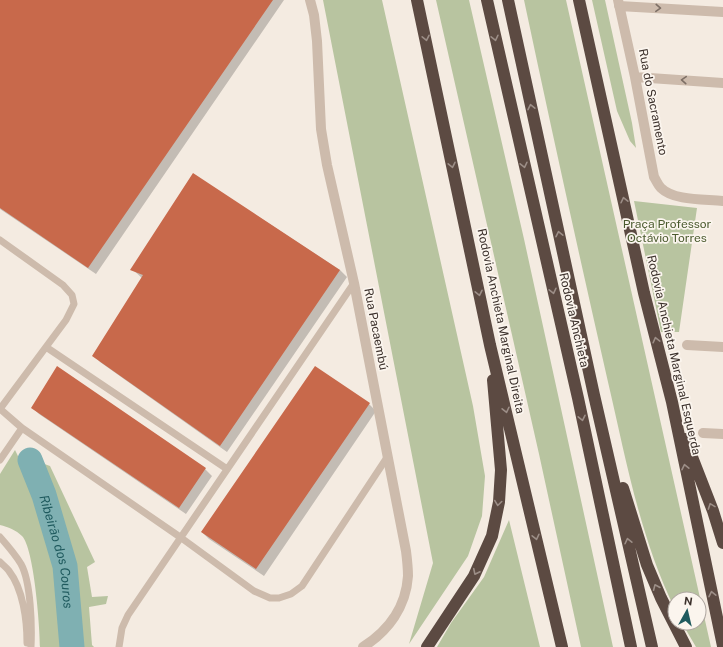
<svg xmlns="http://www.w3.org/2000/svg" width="723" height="647" font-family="'Public Sans',sans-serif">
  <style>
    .green { fill: #b8c4a0 }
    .shadow { fill: #0003 }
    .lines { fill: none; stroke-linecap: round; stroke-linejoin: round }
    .river { stroke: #7fb0b2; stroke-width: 25 }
    .building { fill: #c8694b }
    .lane { stroke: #cdbbac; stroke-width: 7 }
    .street { stroke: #cdbbac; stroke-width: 10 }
    .highway { stroke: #5c4a42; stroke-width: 12 }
    .oneway { stroke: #7d6f65 }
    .oneway2 { stroke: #9c8e87 }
    .labels { text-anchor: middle; stroke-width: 3.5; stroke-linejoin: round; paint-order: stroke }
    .street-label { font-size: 12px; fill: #3b302b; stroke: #fbf5ee }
    .park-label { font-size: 12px; fill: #4a5a2e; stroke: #fbf5ee }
    .water-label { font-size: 13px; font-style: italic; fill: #1f5a5e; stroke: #fbf5ee }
  </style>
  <rect width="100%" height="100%" fill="#f4ebe1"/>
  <path class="green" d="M323,0H382L473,406L485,476L482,516L468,556L409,644L433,563Z
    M436,0H469L524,239L613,647H581L539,454Z
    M524,0H566L711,647H696L682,623H699V599H675V609C640,538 626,459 608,382C579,255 551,127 524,0Z
    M592,0H605L632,123L636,148L630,141L617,111Z
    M634,201L697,208L679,332H661Z
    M15,450L39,499L60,568L66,647H40C40,627 34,548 22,536C16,530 8,527 0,525V474Z
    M36,461L50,466L95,562L87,567L92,597L108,596L106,604L89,607L92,645L94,647H75L69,563L49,494Z
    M509,520L540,647H437L451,623L484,577Z"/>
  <path class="shadow" d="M0,0H284L96,274L0,209Z
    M193,174L340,270L347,277L227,452L100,362L94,355L142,278L132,269Z
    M369,404L376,411L264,576L209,539L202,532Z
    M32,407L205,469L212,476L186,514L39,414Z"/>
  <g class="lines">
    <path class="river" id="s1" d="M30,460L44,495L65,566L72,647"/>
  </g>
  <path class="building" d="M0,0H273L88,268L0,208Z
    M193,173L340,270L220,446L92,356L143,275L130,270Z
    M57,366L206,468L179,508L31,408Z
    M315,366L370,403L256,569L201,532Z"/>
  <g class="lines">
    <path class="lane" d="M0,240L63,285L72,295L74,304L66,320L0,409
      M46,347L227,469
      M0,409L22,428L180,537L254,591L270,598H279L291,594L302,586L388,456
      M0,460L22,428
      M0,537C8,546 15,554 21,564C31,582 32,626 31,647
      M0,562C3,565 7,568 9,571C23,589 27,620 27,643
      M119,647L122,628L128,615L354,283"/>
    <path class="street" d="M310,0L314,15L317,41L321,129L327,165L354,283L406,551C407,559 408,568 408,576C406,607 388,631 363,647
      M618,0L635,77L654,177C656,180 658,185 661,188C674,201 705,199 723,201
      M619,6L723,12
      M635,77L723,83
      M687,345L723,347
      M703,433L723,434"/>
    <path class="highway" d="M417,0L490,345L562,647
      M487,0L578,398L631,647
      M508,0L594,395L652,647
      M579,0L644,293L672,402L723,646
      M685,439L713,511L723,543
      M623,488L647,565L661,598L686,647
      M427,647L474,576L492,536L499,502L501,470L493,380"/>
  </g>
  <defs><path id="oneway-chevron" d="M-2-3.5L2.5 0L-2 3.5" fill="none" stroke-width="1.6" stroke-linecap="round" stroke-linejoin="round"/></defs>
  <g class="oneway">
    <use href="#oneway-chevron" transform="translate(658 8) rotate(3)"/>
    <use href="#oneway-chevron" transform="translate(684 80) rotate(-176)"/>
  </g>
  <g class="oneway2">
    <use href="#oneway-chevron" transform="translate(426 38) rotate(78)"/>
    <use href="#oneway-chevron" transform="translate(495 38) rotate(77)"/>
    <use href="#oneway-chevron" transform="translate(531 107) rotate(-102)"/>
    <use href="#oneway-chevron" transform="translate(452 165) rotate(78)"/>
    <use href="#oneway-chevron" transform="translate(524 165) rotate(77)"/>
    <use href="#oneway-chevron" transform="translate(624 200) rotate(-103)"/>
    <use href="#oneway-chevron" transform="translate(559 234) rotate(-102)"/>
    <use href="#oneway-chevron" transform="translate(553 291) rotate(77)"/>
    <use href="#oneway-chevron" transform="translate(479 293) rotate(78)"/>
    <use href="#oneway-chevron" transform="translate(656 340) rotate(-104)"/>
    <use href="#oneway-chevron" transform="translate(506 410) rotate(77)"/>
    <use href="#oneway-chevron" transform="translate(582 418) rotate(78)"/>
    <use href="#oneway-chevron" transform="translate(685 467) rotate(-102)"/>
    <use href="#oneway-chevron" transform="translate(498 503) rotate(98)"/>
    <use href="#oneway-chevron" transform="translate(711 506) rotate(-110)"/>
    <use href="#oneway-chevron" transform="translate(536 537) rotate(77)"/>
    <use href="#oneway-chevron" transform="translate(628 541) rotate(-103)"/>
    <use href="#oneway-chevron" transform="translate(476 572) rotate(116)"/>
    <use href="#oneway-chevron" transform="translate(656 587) rotate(-113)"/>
    <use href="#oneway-chevron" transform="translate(712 594) rotate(-102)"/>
  </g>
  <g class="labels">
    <g class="street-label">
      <text transform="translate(653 102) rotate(79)" y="4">Rua do Sacramento</text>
      <text transform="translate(574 320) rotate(77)" y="4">Rodovia Anchieta</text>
      <text transform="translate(501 321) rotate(78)" y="4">Rodovia Anchieta Marginal Direita</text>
      <text transform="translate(376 329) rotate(79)" y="4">Rua Pacaembú</text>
      <text transform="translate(674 355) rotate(77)" y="4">Rodovia Anchieta Marginal Esquerda</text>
    </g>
    <g class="park-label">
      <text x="667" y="228">Praça Professor<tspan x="667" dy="14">Octávio Torres</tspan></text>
    </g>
    <g class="water-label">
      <text dy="5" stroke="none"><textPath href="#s1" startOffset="96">Ribeirão dos Couros</textPath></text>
    </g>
  </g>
  <g transform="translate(687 611) rotate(8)"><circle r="19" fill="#fbf5ee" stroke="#aea6a0"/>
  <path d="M0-3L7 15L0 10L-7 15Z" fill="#1f5a5e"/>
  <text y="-6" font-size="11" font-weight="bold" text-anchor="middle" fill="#3b302b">N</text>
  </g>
</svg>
